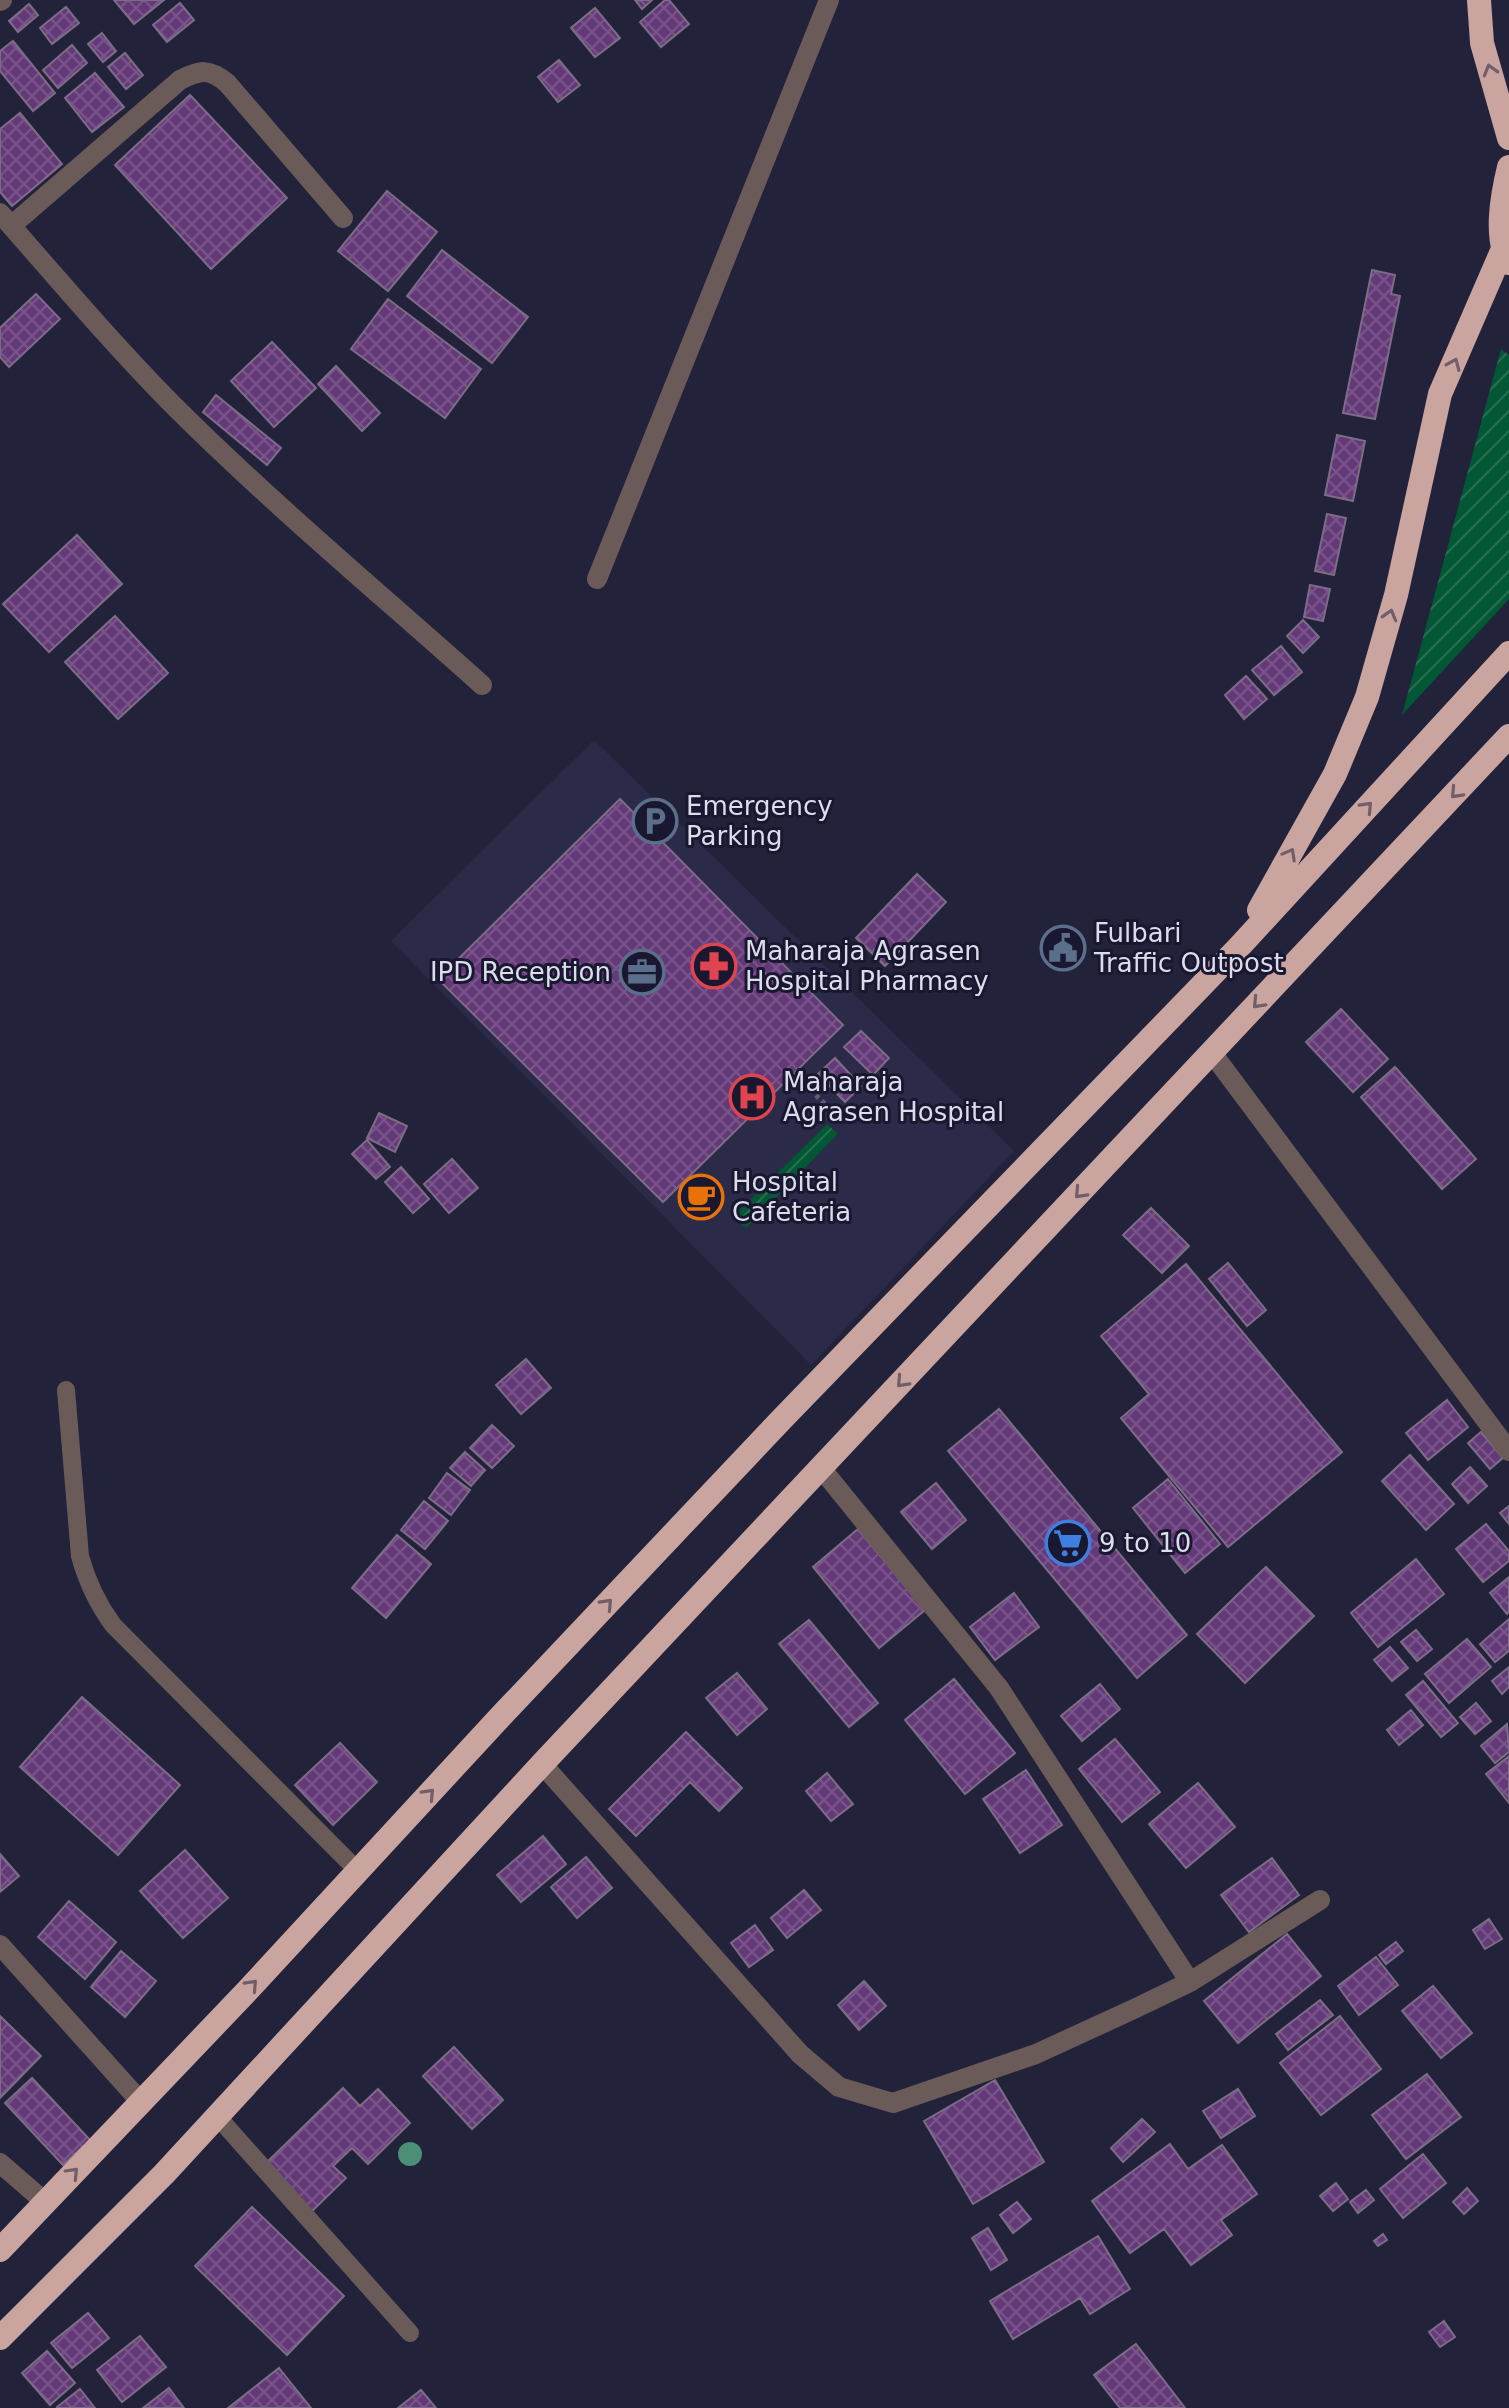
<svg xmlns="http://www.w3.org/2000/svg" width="1509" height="2408" font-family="'DejaVu Sans',sans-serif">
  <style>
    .built { fill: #2b2a48 }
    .garden { fill: url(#garden-furrows) }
    .building { fill: url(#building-cross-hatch); stroke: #7d6c86; stroke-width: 2 }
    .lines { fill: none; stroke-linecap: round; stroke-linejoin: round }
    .path { stroke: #5e5e74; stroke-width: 5; stroke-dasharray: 4 4; stroke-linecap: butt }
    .lane { stroke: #6a5b58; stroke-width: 18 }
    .street { stroke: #6a5b58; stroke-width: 20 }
    .highway { stroke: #caa59f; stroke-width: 24 }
    .tree { fill: #4d8e76 }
    .oneway { stroke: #725e68 }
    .labels { text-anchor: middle; stroke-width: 6; stroke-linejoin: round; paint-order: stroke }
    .poi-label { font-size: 26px; fill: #dbdcec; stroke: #191830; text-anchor: start }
  </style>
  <defs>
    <pattern id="garden-furrows" width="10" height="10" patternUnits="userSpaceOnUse" patternTransform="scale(2)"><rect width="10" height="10" fill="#025735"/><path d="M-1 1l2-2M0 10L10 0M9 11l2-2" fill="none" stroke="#266f52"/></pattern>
    <pattern id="building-cross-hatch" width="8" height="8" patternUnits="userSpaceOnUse" patternTransform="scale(2)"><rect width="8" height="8" fill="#643978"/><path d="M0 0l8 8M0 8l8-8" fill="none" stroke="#7a558b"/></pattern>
  </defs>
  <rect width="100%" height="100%" fill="#22223a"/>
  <path class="built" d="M594,740L1014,1151L811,1365L391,941Z"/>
  <path class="garden" d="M1501,349L1509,355V599L1402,715Z
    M827,1124L838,1134L746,1228L734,1216Z"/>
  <path class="building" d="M114,0H164L134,24Z
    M635,0H652L642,9Z
    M665,0H669L689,24L661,47L640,22Z
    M180,3L194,20L167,42L153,25Z
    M29,4L38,15L18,32L9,21Z
    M66,7L79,23L52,44L40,28Z
    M595,8L620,38L595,57L571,28Z
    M102,33L116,51L103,62L88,44Z
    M13,41L55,93L33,111L0,71V51Z
    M72,45L87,63L58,88L43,70Z
    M125,53L143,75L126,89L108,67Z
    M559,60L580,85L558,102L538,77Z
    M95,73L124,107L92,132L65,98Z
    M190,95L287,198L211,269L115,165Z
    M20,113L62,164L12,206L0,192V129Z
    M387,191L437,232L388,291L338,251Z
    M442,250L528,317L492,363L407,296Z
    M1372,270L1395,275L1391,294L1400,296L1375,419L1343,413Z
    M36,294L60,319L9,367L0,357V328Z
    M388,299L481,369L445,418L351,349Z
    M272,342L316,388L274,427L231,381Z
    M336,366L380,413L362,431L318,384Z
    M216,395L281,448L267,465L203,412Z
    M1337,435L1365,441L1353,501L1325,495Z
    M1327,514L1346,518L1334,575L1315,571Z
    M77,535L122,584L49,652L3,604Z
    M1310,585L1330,589L1323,621L1304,617Z
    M115,616L168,673L118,719L65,662Z
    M1303,620L1319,637L1303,653L1287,636Z
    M1281,646L1302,672L1274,695L1252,670Z
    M1246,676L1267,699L1244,719L1225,695Z
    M620,799L843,1025L663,1202L438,979Z
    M917,874L946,902L885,966L856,938Z
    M1341,1009L1388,1059L1353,1092L1306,1042Z
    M861,1031L889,1058L873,1075L844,1047Z
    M835,1058L861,1086L845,1102L818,1074Z
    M1395,1067L1476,1159L1442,1189L1361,1097Z
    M379,1113L407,1126L395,1152L367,1138Z
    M367,1140L390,1167L376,1179L352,1154Z
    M452,1159L478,1188L449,1213L424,1184Z
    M401,1167L429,1199L413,1213L385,1182Z
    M1151,1208L1189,1246L1162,1273L1123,1235Z
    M1228,1263L1266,1310L1247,1326L1209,1279Z
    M1186,1264L1342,1452L1228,1547L1121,1418L1149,1394L1101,1336Z
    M526,1359L551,1388L521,1414L496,1385Z
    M1447,1400L1468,1427L1428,1460L1406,1433Z
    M999,1409L1187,1635L1137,1678L948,1451Z
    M492,1425L514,1446L492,1468L470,1448Z
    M1481,1432L1503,1458L1490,1469L1468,1443Z
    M465,1452L485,1470L471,1486L450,1468Z
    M1410,1455L1454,1504L1426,1530L1382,1481Z
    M1470,1467L1487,1486L1468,1503L1452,1484Z
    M447,1473L470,1490L451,1515L429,1498Z
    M1168,1479L1220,1544L1185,1573L1133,1508Z
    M936,1483L966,1520L932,1549L901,1512Z
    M424,1501L448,1521L425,1549L401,1530Z
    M1509,1506V1524L1500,1513Z
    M1486,1524L1509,1551V1561L1483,1582L1456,1549Z
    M858,1529L925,1610L879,1648L813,1567Z
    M397,1535L431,1564L386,1618L352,1588Z
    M1416,1559L1444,1594L1378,1647L1351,1613Z
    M1266,1567L1314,1616L1245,1683L1197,1634Z
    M1509,1577V1612L1507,1614L1490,1593Z
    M1014,1593L1039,1627L995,1660L970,1627Z
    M1509,1619V1651L1495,1662L1480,1644Z
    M809,1620L878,1703L849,1727L779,1644Z
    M1416,1630L1432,1649L1417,1661L1401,1642Z
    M1467,1639L1491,1667L1449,1703L1425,1674Z
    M1390,1647L1408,1668L1392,1681L1374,1660Z
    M1509,1667V1687L1502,1694L1492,1681Z
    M737,1673L767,1709L737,1735L706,1698Z
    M954,1679L1015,1753L965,1794L905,1720Z
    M1423,1681L1458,1723L1441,1737L1406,1695Z
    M1100,1684L1120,1709L1082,1741L1061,1716Z
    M82,1697L180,1785L118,1855L20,1767Z
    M1476,1703L1491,1721L1475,1734L1460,1717Z
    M1411,1710L1423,1725L1399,1745L1387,1730Z
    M1507,1724L1509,1752L1495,1763L1481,1746Z
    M686,1732L742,1788L719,1811L690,1782L636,1836L609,1809Z
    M1115,1739L1160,1792L1122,1822L1079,1769Z
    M340,1743L377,1782L333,1825L295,1785Z
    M1509,1756V1803L1486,1774Z
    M1026,1770L1062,1825L1020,1853L983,1799Z
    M827,1773L853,1804L831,1821L806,1791Z
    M1198,1783L1235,1827L1186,1868L1149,1824Z
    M543,1836L566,1864L521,1902L497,1875Z
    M185,1850L228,1898L183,1938L140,1891Z
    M0,1854L19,1876L0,1892Z
    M586,1857L612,1888L577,1918L551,1887Z
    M1272,1858L1299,1895L1249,1932L1221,1895Z
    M804,1890L821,1910L787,1938L771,1918Z
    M69,1901L116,1942L85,1979L38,1937Z
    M1489,1919L1502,1939L1485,1949L1473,1930Z
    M755,1925L773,1950L749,1967L731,1943Z
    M1287,1934L1321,1976L1238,2043L1204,2001Z
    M1396,1942L1403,1951L1386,1964L1379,1955Z
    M121,1951L156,1981L125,2017L91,1987Z
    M1376,1957L1398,1985L1359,2015L1338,1986Z
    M864,1981L886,2006L859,2030L838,2005Z
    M1433,1986L1472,2033L1441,2058L1402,2011Z
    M1320,2000L1333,2015L1288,2050L1276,2034Z
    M0,2016L41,2056L0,2098Z
    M1340,2016L1381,2069L1321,2115L1280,2063Z
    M454,2047L503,2100L472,2129L423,2076Z
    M1427,2074L1461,2117L1406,2159L1372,2115Z
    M32,2078L90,2140L63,2165L5,2103Z
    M995,2080L1044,2162L973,2204L924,2121Z
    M343,2088L360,2106L378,2089L410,2123L368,2164L352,2148L333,2166L346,2178L311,2212L264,2165Z
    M1238,2089L1255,2116L1221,2138L1203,2111Z
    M1142,2119L1155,2132L1123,2162L1111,2148Z
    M1170,2144L1188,2169L1222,2145L1257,2194L1221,2220L1232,2235L1191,2265L1164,2229L1130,2253L1092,2201Z
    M1423,2154L1446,2183L1403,2218L1380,2189Z
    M1336,2183L1348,2199L1333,2211L1320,2196Z
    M1467,2188L1478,2201L1464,2214L1453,2202Z
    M1366,2190L1374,2200L1358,2213L1350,2202Z
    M1017,2202L1031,2219L1013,2233L1000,2215Z
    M252,2207L344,2296L287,2355L195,2266Z
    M988,2228L1007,2260L991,2270L972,2238Z
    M1383,2234L1387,2240L1378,2246L1374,2241Z
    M1098,2236L1130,2289L1090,2314L1080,2298L1013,2339L990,2301Z
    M88,2313L109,2338L72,2368L51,2343Z
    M1444,2321L1455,2337L1440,2347L1429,2332Z
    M140,2336L166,2367L122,2402L97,2370Z
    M1136,2344L1185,2408H1120L1094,2375Z
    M47,2351L75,2383L50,2405L22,2373Z
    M279,2368L311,2408H228Z
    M169,2388L184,2408H143Z
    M80,2389L95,2408H58L57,2407Z
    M421,2390L436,2408H398Z"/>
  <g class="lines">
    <path class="path" d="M793,1073L832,1111"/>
    <path class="lane" d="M66,1390L80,1556C87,1582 97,1603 113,1625L358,1871
      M217,2116L410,2333"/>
    <path class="street" d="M0,1L2,0
      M0,213C56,277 111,342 171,403C270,502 378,592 482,685
      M11,226L180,80C200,70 209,68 227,83L343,218
      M597,579L829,0
      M1212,1053L1509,1451
      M821,1468L999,1688L1190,1982
      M542,1764L800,2054L839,2087L893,2103L1036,2054L1136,2008L1190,1982L1320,1900
      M0,1945L141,2102
      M0,2163L45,2202"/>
    <path class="highway" d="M1479,0L1482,43L1509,138
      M1508,263C1495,235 1502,196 1509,167
      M1259,910L1335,774L1367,697L1396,595L1440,394L1502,251
      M0,2250L248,1990L501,1716L781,1420L1239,947L1509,653
      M0,2338L164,2174L542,1764L1509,736"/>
  </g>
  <circle class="tree" cx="410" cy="2154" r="12"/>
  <defs><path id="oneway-chevron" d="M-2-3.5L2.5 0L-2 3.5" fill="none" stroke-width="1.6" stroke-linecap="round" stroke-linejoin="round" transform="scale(2)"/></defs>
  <g class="oneway">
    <use href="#oneway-chevron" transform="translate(1490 70) rotate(-106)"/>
    <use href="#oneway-chevron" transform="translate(1454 364) rotate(-67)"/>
    <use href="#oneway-chevron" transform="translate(1390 615) rotate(-74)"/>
    <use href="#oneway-chevron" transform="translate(1456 793) rotate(133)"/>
    <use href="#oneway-chevron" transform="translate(1367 807) rotate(-47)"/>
    <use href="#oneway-chevron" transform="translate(1290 854) rotate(-61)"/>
    <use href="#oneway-chevron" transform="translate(1258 1003) rotate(133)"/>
    <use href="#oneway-chevron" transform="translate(1080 1193) rotate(133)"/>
    <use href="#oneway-chevron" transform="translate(902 1382) rotate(133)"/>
    <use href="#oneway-chevron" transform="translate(607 1604) rotate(-47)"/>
    <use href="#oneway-chevron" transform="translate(429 1794) rotate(-47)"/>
    <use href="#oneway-chevron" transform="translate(252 1985) rotate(-47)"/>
    <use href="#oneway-chevron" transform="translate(73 2173) rotate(-46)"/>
  </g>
  <defs>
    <g id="parking-ring" transform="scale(2.3)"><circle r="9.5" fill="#191830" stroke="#5c6f8a" stroke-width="1.5"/><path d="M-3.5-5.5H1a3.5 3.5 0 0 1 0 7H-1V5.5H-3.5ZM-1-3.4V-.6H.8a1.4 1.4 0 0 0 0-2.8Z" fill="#5c6f8a"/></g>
    <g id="civic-ring" transform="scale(2.3)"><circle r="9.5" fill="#191830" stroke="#5c6f8a" stroke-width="1.5"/><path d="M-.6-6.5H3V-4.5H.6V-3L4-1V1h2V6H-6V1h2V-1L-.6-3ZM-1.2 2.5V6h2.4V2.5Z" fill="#5c6f8a"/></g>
    <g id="pharmacy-ring" transform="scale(2.3)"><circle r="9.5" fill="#191830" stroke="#e0444e" stroke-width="1.5"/><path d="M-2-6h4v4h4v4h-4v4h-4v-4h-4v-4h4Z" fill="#e0444e"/></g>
    <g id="office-ring" transform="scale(2.3)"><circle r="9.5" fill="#191830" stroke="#5c6f8a" stroke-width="1.5"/><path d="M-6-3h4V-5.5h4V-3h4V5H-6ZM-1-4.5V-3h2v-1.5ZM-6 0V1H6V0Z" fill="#5c6f8a"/></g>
    <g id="hospital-ring" transform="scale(2.3)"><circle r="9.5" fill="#191830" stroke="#e0444e" stroke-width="1.5"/><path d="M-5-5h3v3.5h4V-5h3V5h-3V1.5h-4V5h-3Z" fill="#e0444e"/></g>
    <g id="cafe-ring" transform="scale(2.3)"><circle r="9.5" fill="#191830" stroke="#e8710a" stroke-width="1.5"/><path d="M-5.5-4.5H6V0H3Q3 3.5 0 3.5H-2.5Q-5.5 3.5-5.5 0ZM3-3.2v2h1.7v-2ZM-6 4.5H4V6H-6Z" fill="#e8710a"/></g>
    <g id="supermarket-ring" transform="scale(2.3)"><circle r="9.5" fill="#191830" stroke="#3f7fe0" stroke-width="1.5"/><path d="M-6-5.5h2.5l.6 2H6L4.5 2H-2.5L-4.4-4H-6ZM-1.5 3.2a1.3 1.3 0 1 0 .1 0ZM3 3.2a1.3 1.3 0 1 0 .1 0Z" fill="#3f7fe0"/></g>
  </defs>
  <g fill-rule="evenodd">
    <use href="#parking-ring" x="655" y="821"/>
    <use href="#civic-ring" x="1063" y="948"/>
    <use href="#pharmacy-ring" x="714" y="966"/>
    <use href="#office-ring" x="642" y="972"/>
    <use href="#hospital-ring" x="752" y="1097"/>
    <use href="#cafe-ring" x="701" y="1197"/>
    <use href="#supermarket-ring" x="1068" y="1543"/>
  </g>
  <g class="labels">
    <g class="poi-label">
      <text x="686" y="815">Emergency<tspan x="686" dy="30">Parking</tspan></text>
      <text x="1094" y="942">Fulbari<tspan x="1094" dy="30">Traffic Outpost</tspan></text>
      <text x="745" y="960">Maharaja Agrasen<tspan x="745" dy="30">Hospital Pharmacy</tspan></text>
      <text x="611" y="981" text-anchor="end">IPD Reception</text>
      <text x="783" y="1091">Maharaja<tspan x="783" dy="30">Agrasen Hospital</tspan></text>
      <text x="732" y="1191">Hospital<tspan x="732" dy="30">Cafeteria</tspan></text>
      <text x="1099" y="1552">9 to 10</text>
    </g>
  </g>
</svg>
